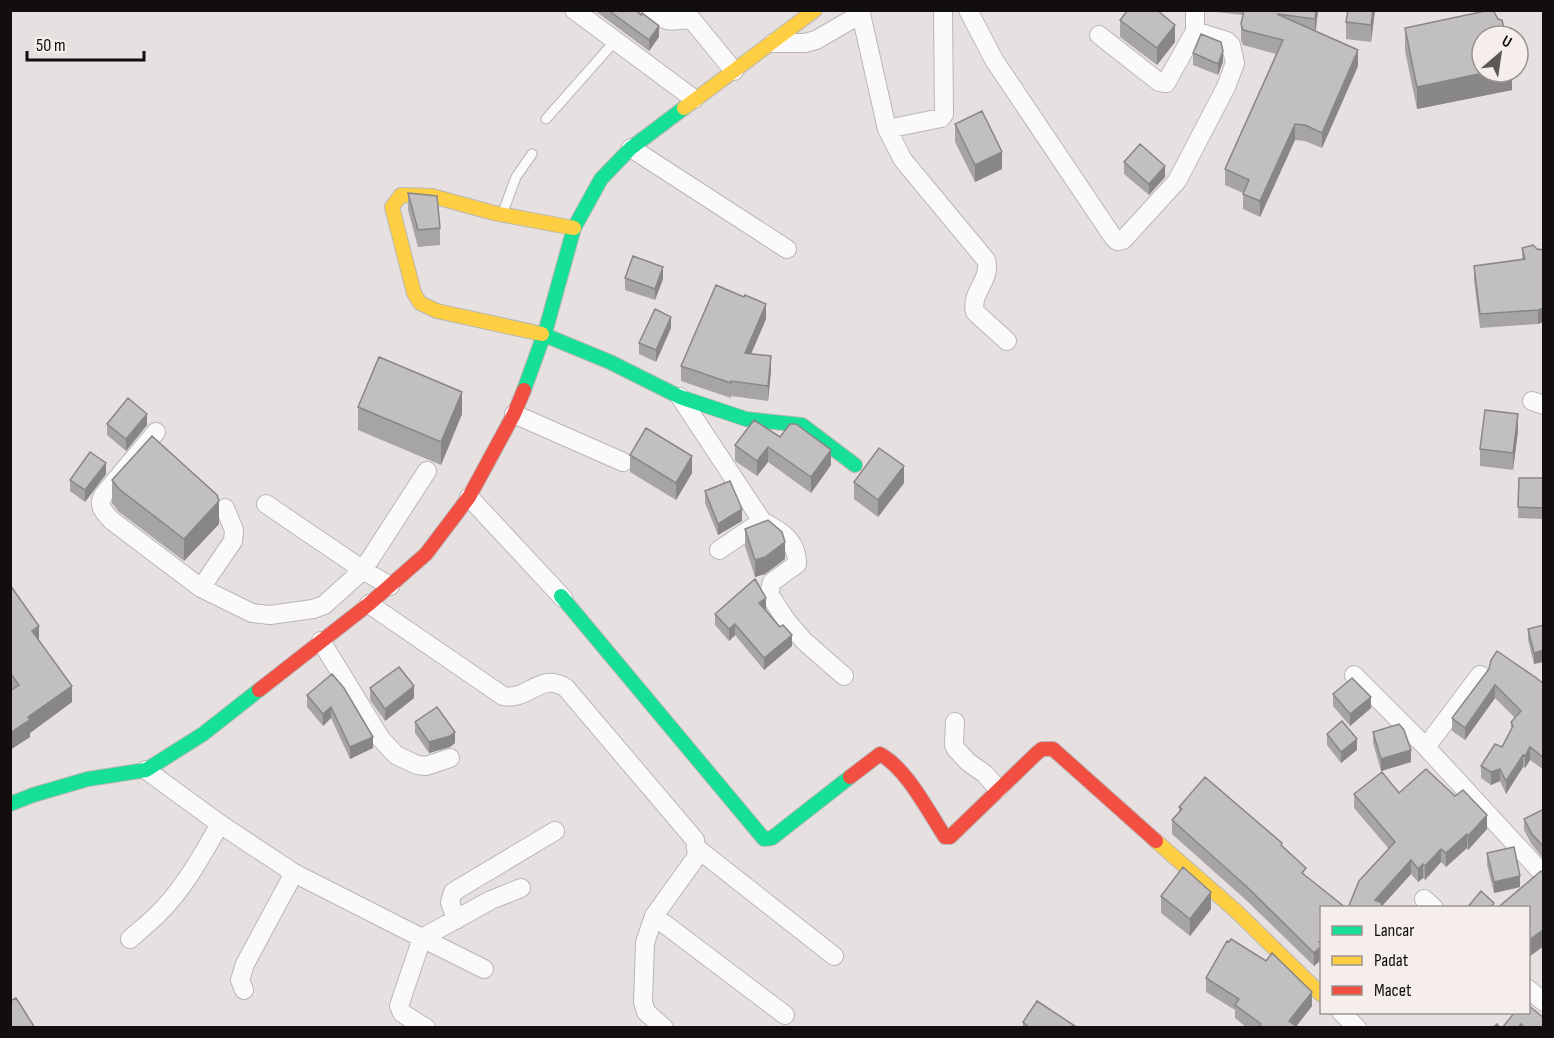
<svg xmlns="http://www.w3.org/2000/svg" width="1554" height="1038" font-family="'Sofia Sans Condensed',sans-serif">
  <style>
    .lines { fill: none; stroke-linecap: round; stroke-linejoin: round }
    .lane-casing { stroke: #bab6b5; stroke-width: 11 }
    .street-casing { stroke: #bab6b5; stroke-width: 20 }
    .fast-casing { stroke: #bab6b5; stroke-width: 16 }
    .slow-casing { stroke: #bab6b5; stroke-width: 16 }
    .jam-casing { stroke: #bab6b5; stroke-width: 16 }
    .lane { stroke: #fbfafa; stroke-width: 9 }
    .street { stroke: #fbfafa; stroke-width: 18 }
    .fast { stroke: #16e098; stroke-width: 14 }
    .slow { stroke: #ffcf43; stroke-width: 14 }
    .jam { stroke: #f24e42; stroke-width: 14 }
    .wall { fill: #a7a4a6 }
    .shaded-wall { fill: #888687 }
    .building { fill: #c2bfc1; stroke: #888687; stroke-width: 1.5 }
  </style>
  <rect width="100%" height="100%" fill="#e6e1e0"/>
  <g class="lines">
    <g class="lane-casing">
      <path id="lane" d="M546,119L615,41
        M503,212L516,177L532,154"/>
    </g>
    <g class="street-casing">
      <path id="street" d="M574,10L694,99
        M651,10C668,24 670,21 690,19
        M684,10L734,71
        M968,10L994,60L1113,237L1117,241L1123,240L1177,181L1226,87L1235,63L1231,45L1227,41L1195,31
        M1099,35L1159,82L1166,83L1195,31V10
        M773,43H805L816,40L861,14L887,129L903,160L986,260C992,280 970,292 975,312L1007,341
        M887,129L941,118L944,114L943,10
        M631,148L787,249
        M680,397L762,521L719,550
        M1532,401L1544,405
        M514,414L623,462
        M156,432L104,494C97,505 103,511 111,520L201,588L252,613L270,615L313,609L324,605L363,570L427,471
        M469,497L563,598
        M266,504L363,570L390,586
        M762,521C781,531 797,540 797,564L772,582L769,594L786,620L804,641L844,676
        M201,588L233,541L234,530L225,508
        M369,604L503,696C529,701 541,671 566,688L695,840L697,856L654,916L645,943L643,1002L646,1012L664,1028
        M321,641L381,739L396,755L417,765L426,766L450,758
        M1354,675L1426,747L1544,875
        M955,722L954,745L956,749L968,762L985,774L998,789
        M1426,747L1480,675
        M146,770L220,824L294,873L422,938L491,900L521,888
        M698,849L834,956
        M1424,899L1434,908
        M654,916L785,1015
        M456,920L450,902L453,892L555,831
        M130,939C139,931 149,923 158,914C184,889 202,855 220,824
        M1528,989L1544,1002
        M244,990L240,980L245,964L294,873
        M1341,1012L1357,1028
        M426,1028L402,1013L399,1006L422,938L484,969"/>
    </g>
    <g class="fast-casing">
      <path id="fast" d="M542,334L610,362L680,397L746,419L802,425L855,465
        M524,390L546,329L574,228L601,179L631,148L684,108
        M561,596L764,839L772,838L850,777
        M10,804L33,795L88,779L146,770L203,734L259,690"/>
    </g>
    <g class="slow-casing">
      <path id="slow" d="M684,108L815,10
        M542,334L437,311L420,303L414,293L392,207L401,195L432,196L494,213L574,228
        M1156,841L1236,911L1322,995"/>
    </g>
    <g class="jam-casing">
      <path id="jam" d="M259,690L369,604L426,554L469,497L514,414L524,390
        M850,777L880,754C907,769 928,811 945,837H950L1037,753L1042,749H1053L1156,841"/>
    </g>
    <use href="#lane" class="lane"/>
    <use href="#street" class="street"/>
    <use href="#fast" class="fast"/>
    <use href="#slow" class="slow"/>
    <use href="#jam" class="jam"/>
  </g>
  <path class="wall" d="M594,10H636L659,37L649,51Z
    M1216,10H1318L1316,31L1358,66L1322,148L1305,141L1295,140L1260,217L1243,209V193L1225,185V169L1276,54L1243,45L1241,40V24L1243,15L1216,12Z
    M1348,10H1375L1371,42L1346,39V22Z
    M1498,19L1512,72V90L1417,109L1405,51V28Z
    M1120,20L1175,42L1157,65L1120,37Z
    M1193,53L1223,62L1218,75L1193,65Z
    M955,124L1002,169L975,182L955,142Z
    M1124,162L1165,177L1149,195L1124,174Z
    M408,193L440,228V245L418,247L408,210Z
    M1522,248L1544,250L1538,324L1480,328L1474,280V266L1522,260Z
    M625,278L663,279L655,300L625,290Z
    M766,319L751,354L771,371L768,401L731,396V398L681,381V366Z
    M671,328L656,362L639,354V343Z
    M358,407L462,414L441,465L358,430Z
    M107,424L147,425L126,451L107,435Z
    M1518,431L1513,470L1480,466V449Z
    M780,437L831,465L811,493L768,462L757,476L735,461V445Z
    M630,455L692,473L676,500L630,472Z
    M106,474L85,502L70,491V480Z
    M1519,478H1544V519L1518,518Z
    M112,480L219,524L184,561L119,512L112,503Z
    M854,482L904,483L878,517L854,499Z
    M705,491L742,521L718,535L705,503Z
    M745,529L785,559L765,574L755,577L745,546Z
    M10,585L72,702L30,733V737L10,750V691H11L10,689Z
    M766,609L792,646L764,670L735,635L729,641L715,625V614Z
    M1544,625L1534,664L1528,640V629Z
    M1489,669L1544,684V770L1530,760L1525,768L1523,767L1506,794L1500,781L1491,785L1481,778V766L1502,747L1511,729V722L1515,718L1495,698L1465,740L1452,731V718Z
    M332,674L373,748L350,759L331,718L323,726L307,707V695Z
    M370,688L414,698L385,721L370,700Z
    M1333,694L1371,708L1350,726L1333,706Z
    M415,722L455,743L450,747L429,753L415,733Z
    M1373,732L1411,762L1381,771L1373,743Z
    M1327,734L1357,750L1341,763L1327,745Z
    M1399,793L1487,829L1468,850L1467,848L1446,867L1441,862L1425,880L1423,878L1418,882L1411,874L1382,906V908H1348L1389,849L1354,808V794Z
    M1179,807L1282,846L1306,876L1322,908V959L1314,966L1246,900L1172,834V820L1179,812Z
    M1544,809L1542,857L1532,845L1524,830V819Z
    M1487,853L1520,887L1494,893L1487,865Z
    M1541,871L1529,957L1528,956V908H1501V905Z
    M1161,896L1211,909L1190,936L1161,913Z
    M1206,978L1312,1006L1296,1026L1299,1028H1247L1235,1018V1010L1206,992Z
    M1023,1022L1078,1028H1023Z"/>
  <path class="shaded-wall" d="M1316,10H1318L1315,35V19Z
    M1373,10H1375L1371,42V25Z
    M1175,25V42L1157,65V48Z
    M659,26V37L649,51V40Z
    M1358,50V66L1322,148V133Z
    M1223,51V62L1218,75V64Z
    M1488,72H1512V90L1417,109V87Z
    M1295,124V140L1260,217V201Z
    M1002,152V169L975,182V165Z
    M1165,166V177L1149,195V184Z
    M663,267V279L655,300V289Z
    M766,304V319L745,368V353Z
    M1544,308V322L1538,324V310Z
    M671,317V328L656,362V350Z
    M771,356V371L768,401V386Z
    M462,392V414L441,465V442Z
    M147,414V425L126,451V439Z
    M1518,414V431L1513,470V453Z
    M768,447V462L757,476V461Z
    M831,450V465L811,493V477Z
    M692,456V473L676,500V483Z
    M106,463V474L85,502V490Z
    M904,466V483L878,517V500Z
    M219,501V524L184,561V539Z
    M742,509V521L718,535V524Z
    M785,542V559L765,574L755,577V560Z
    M766,598V609L759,615V603Z
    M735,624V635L729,641V629Z
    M39,626V643L32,631Z
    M792,635V646L764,670V658Z
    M1544,650V662L1534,664V653Z
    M1495,685V698L1465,740V728Z
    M72,686V702L30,733V737L10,750V733L28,717Z
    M414,686V698L385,721V709Z
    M1371,697V708L1350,726V714Z
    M331,707V718L323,726V714Z
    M455,732V743L450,747L429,753V742Z
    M373,737V748L350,759V747Z
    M1357,739V750L1341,763V752Z
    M1530,747V760L1525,768V756Z
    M1411,750V762L1381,771V759Z
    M1523,755V767L1506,794V781Z
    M1500,769V781L1491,785V772Z
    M1487,815V829L1468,850V836Z
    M1467,834V848L1446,867V853Z
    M1542,845H1544V856L1542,857Z
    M1441,849V862L1425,880V866Z
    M1411,860V874L1382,906V908H1375V900Z
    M1423,864V878L1418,882V869Z
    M1520,876V887L1494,893V882Z
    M1211,892V909L1190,936V919Z
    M1544,929V946L1529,957V940Z
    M1322,941V959L1314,966V953L1319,942Z
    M1312,992V1006L1295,1028L1289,1021Z"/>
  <path class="building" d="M608,10H636L641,15L642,13L659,26L649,40Z
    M1128,10H1157L1175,25L1157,48L1120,20Z
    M1244,10H1316L1315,19L1277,14L1358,50L1322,133L1305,125L1295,124L1260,201L1243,194L1249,180L1225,169L1283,40L1243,30L1241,24Z
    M1348,10H1373L1371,25L1346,22Z
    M1490,10H1493L1498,19L1502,20L1506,36H1482V72H1488L1417,87L1405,28Z
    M1201,34L1221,42L1223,51L1218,64L1193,53Z
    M982,111L1002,152L975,165L955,124Z
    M1140,144L1165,166L1149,184L1124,162Z
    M408,193L437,196L440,228L418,230Z
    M1533,245L1537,249L1544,250V308L1538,310L1480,314L1474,266L1525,259L1522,248Z
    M633,256L663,267L655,289L625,278Z
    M716,285L744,297L745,295L766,304L745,353L771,356L768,386L731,381V383L681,366Z
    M655,309L671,317L656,350L639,343Z
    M379,357L462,392L441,442L358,407Z
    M128,398L147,414L126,439L107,424Z
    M1485,410L1518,414L1513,453L1480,449Z
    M754,420L780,437L790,424H796L831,450L811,477L768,447L757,461L735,445Z
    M646,428L692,456L676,483L630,455Z
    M152,436L217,495L219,501L184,539L119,489L112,480Z
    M879,448L904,466L878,500L854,482Z
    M90,452L106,463L85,490L70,480Z
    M1519,478H1544V508L1518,507Z
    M730,481L742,509L718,524L705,491Z
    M768,520L782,532L785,542L765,557L755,560L745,529Z
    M755,579L766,598L759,603L780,627L783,625L792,635L764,658L735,624L729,629L715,614Z
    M10,585L39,626L32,631L72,686L28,717L30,720L10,733V691L19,685L10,673Z
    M1544,625V650L1534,653L1528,629Z
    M1497,651L1535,677L1544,684V758L1530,747L1525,756L1523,755L1506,781L1500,769L1491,772L1481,766L1495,744L1502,747L1513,726L1511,722L1521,711L1495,685L1465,728L1452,718L1489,669L1491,660Z
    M399,667L414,686L385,709L370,688Z
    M332,674L344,688L373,737L350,747L331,707L323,714L307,695Z
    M1352,678L1371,697L1350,714L1333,694Z
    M437,707L455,732L450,736L429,742L415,722Z
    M1342,721L1357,739L1341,752L1327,734Z
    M1399,724L1404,730L1411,750L1381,759L1373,732Z
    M1426,769L1455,796L1463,790L1487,815L1468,836L1467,834L1446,853L1441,849L1425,866L1423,864L1418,869L1411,860L1375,900L1382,903L1380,908H1348L1359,881L1395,842L1354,794L1382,772L1399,793Z
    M1205,777L1282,843L1281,845L1306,868L1302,873L1346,908H1322V941L1319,942L1322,945L1314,953L1246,886L1172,820L1182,809L1179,807Z
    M1544,809V845H1542L1532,834L1524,819Z
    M1514,847L1520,876L1494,882L1487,853Z
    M1183,867L1211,892L1190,919L1161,896Z
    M1541,871L1544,874V929L1529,940L1528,939V908H1503L1501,905Z
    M1481,891L1494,903L1490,908H1467Z
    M1231,939L1266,961L1272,953L1312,992L1289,1021L1299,1028H1259L1261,1024L1235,1005L1239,999L1206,978L1227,941L1229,942Z
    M16,998L35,1028H10V1001Z
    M1037,1001L1078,1028H1030L1023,1022Z
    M1528,1005L1544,1018V1028H1525L1521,1024L1518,1028H1502L1515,1012H1528Z
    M1497,1024L1500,1028H1493Z"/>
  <rect width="1554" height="1038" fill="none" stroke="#110e0d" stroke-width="24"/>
  <rect x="1320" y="906" width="210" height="108" fill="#f6eeeb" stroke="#9a9492" stroke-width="1.5"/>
  <rect x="1332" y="926" width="30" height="9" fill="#16e098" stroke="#9a9492" stroke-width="1.5"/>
  <text x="1374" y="936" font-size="18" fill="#110e0d">Lancar</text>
  <rect x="1332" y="956" width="30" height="9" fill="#ffcf43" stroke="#9a9492" stroke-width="1.5"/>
  <text x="1374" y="966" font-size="18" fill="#110e0d">Padat</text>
  <rect x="1332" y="986" width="30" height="9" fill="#f24e42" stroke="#9a9492" stroke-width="1.5"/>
  <text x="1374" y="996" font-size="18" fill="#110e0d">Macet</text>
  <g transform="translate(1500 54) rotate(29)"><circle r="28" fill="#f6eeeb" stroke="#9a9492" stroke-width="1.5"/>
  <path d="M0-4.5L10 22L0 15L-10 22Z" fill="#5c5857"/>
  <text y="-9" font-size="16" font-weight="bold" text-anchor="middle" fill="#110e0d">U</text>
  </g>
  <path d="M27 51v9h117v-9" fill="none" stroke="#110e0d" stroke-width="3"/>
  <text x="36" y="51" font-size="18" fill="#110e0d" stroke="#f6eeeb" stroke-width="4.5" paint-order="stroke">50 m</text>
</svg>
